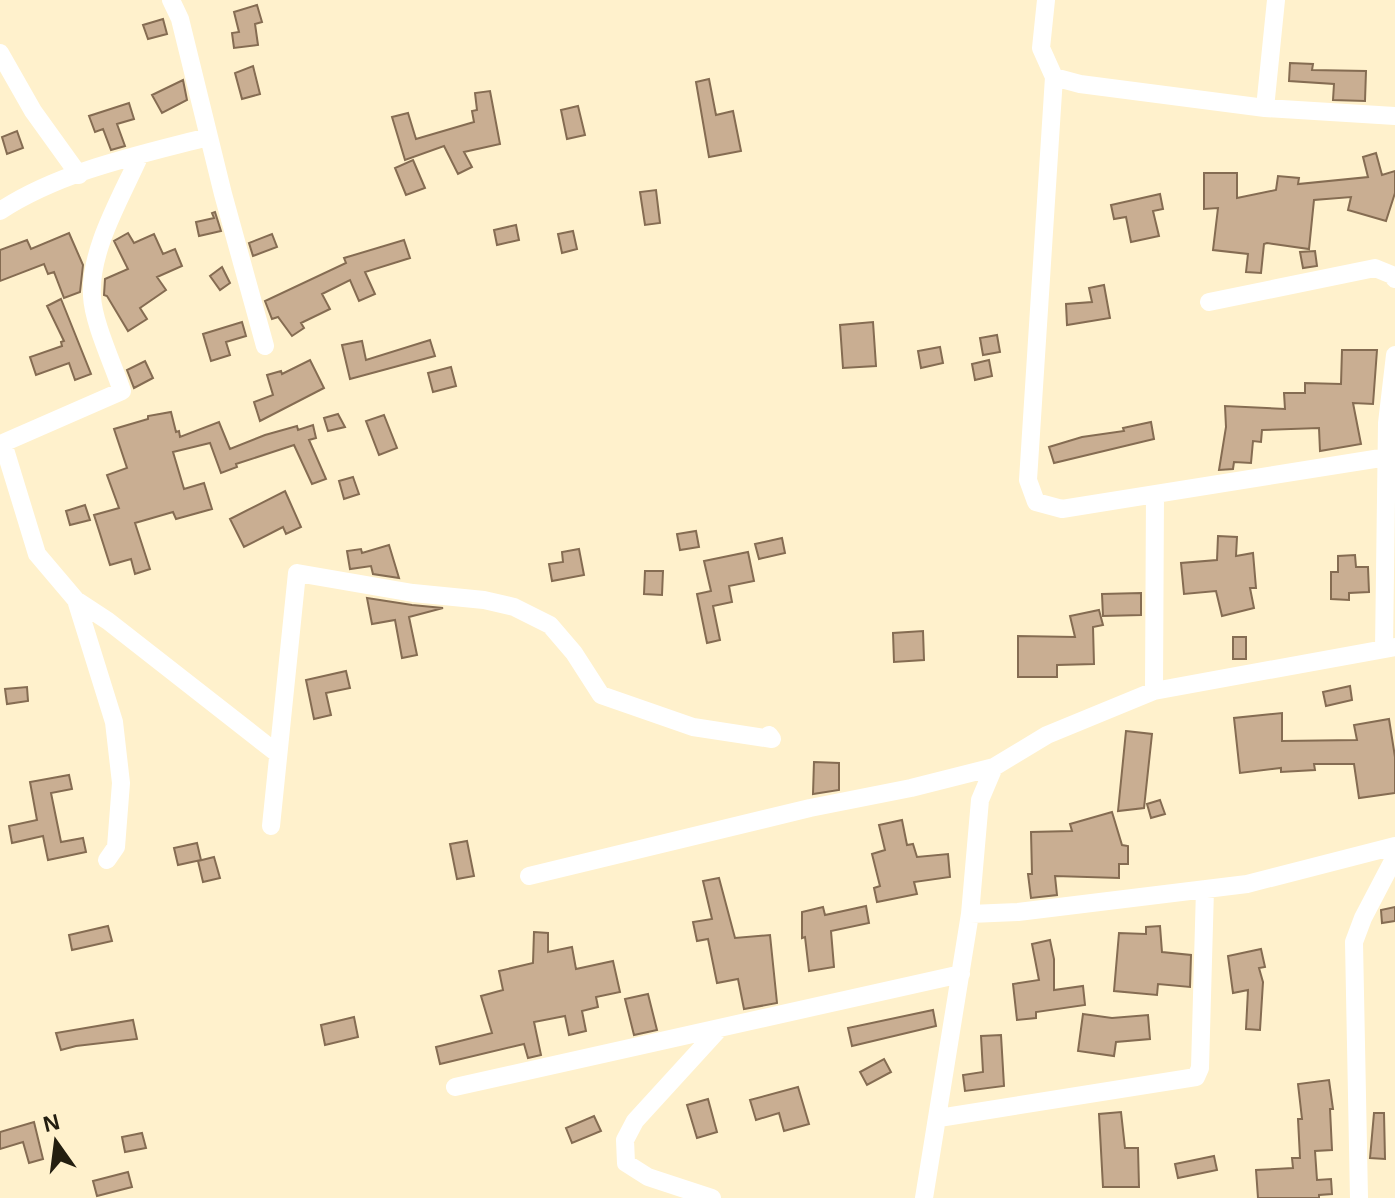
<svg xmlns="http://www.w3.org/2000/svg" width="1395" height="1198" font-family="Arial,sans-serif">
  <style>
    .building { fill: #c9ae92; stroke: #856c52; stroke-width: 2 }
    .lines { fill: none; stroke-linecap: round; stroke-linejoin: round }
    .minor { stroke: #fff; stroke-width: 18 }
  </style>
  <rect width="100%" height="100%" fill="#fff1cc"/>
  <path class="building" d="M257,5L262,22L255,24L258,45L234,48L232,33L239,32L234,12Z
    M163,19L167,34L148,39L143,25Z
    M1290,63L1313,64L1312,70L1366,71L1365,101L1333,100L1334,84L1289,81Z
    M253,66L260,94L242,99L235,73Z
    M709,79L716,115L733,111L741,151L709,157L696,82Z
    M183,80L187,100L162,113L152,95Z
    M490,91L500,144L464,152L472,167L458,174L444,146L405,160L392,117L408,113L416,139L474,122L472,111L477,110L475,93Z
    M129,103L134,119L117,124L125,146L111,150L103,129L95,132L89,116Z
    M578,106L585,135L567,139L561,110Z
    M17,131L23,148L7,154L2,137Z
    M1376,153L1382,175L1395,171V193L1386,221L1348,210L1351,197L1314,200L1309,249L1267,243L1264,244L1261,273L1246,272L1248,254L1213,250L1218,208L1204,209V173H1237V198L1276,190L1278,176L1299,178L1298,184L1368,177L1363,157Z
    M413,160L425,188L406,195L395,168Z
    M656,190L660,223L645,225L640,192Z
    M1160,194L1163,209L1153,211L1159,236L1131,242L1126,217L1114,219L1111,205Z
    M215,212L221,231L199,236L196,222L214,218L212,213Z
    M516,225L519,240L497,245L494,230Z
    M573,231L577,249L562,253L558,234Z
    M69,233L83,265L80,292L64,298L54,272L48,274L44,264L0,281V250L27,240L31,249Z
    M128,233L134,243L154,234L163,254L175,249L182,266L157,277L166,290L140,308L147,319L128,331L107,296L104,295L105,279L128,269L114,241Z
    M272,234L277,247L253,256L249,243Z
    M404,240L410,258L365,272L375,294L359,301L350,280L322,294L330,309L301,323L304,328L292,336L278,317L272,319L265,301L346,263L344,258Z
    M1315,251L1317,266L1303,268L1300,252Z
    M222,267L230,283L220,290L210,276Z
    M1104,285L1110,318L1067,325L1066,304L1092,302L1089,288Z
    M61,299L91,374L75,380L69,363L36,375L30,357L62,346L61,342L64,341L47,306Z
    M242,322L246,336L226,342L230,355L211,361L203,334Z
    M873,322L876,366L843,368L840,325Z
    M997,335L1000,352L983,355L980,338Z
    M430,340L435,356L350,379L342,345L362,341L366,360Z
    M940,347L943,363L921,368L918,351Z
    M1342,350H1377L1373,404L1353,403L1361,444L1320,451L1319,428L1262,430L1261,442L1253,441L1251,463L1234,462L1233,469L1219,470L1226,427L1225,406L1285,409L1284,393H1305V383L1341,384Z
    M310,360L324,388L260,421L254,402L273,395L267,375L281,371L282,374Z
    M989,360L992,376L975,380L972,364Z
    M145,361L153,378L134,388L127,370Z
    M451,367L456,386L433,392L428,373Z
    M171,412L176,432L179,431L180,437L219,422L230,449L265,435L297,426L298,430L313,425L316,438L309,440L326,479L312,484L294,445L236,464L237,467L221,473L210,443L173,452L184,489L204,483L212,509L176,519L173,512L135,523L150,569L135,574L131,559L110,565L94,515L119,508L107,475L127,468L114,429L148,419V416Z
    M338,414L345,427L328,431L324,418Z
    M384,415L397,448L379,455L366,421Z
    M1151,422L1154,439L1054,463L1049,447L1082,437L1124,431L1123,428Z
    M353,477L359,494L344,499L339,481Z
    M285,491L301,527L286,534L283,527L244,547L230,519Z
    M85,505L90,520L70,525L66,511Z
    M696,531L699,547L680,550L677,534Z
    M1218,536L1237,537L1236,556L1253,553L1256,588H1250L1254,608L1222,616L1216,591L1184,594L1181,563L1217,560Z
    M782,538L785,553L759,559L755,544Z
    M389,545L399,578L373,574L371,566L350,569L347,551L361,549L362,553Z
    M579,549L584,575L552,581L549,564L563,562L562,552Z
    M748,552L754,581L729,586L732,602L713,606L720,640L707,643L697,594L711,591L704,561Z
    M1355,555L1356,567H1368L1369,592L1349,593V600L1331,599V572H1338V556Z
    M645,571H663L662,595L644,594Z
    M1141,593V615L1103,616L1102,594Z
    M367,598L412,605L443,608L409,617L417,655L402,658L395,620L372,624Z
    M1099,610L1103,625L1093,627L1094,664L1057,665V677H1018V636L1075,637L1070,616Z
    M923,631L924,660L894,662L893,633Z
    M1233,637H1246V659H1233Z
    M346,671L350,688L326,693L331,715L314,719L306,680Z
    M1350,686L1352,700L1326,706L1323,692Z
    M27,687L28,701L7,704L5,689Z
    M1282,713V741L1357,740L1354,725L1389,719L1395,757V793L1359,798L1354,764H1314L1315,770L1281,772V768L1240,773L1234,718Z
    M1126,731L1152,734L1144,808L1118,811Z
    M814,762L839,763V790L813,794Z
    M69,775L72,789L51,793L61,842L83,838L86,852L48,860L43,836L12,843L9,826L37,820L30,782Z
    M1160,800L1165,814L1151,818L1147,804Z
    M1112,812L1122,845L1128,846V864H1119V878L1055,876L1057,895L1031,898L1028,874H1032L1031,832L1072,831L1070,824Z
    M902,820L907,845L913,844L917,857L948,854L950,877L914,882L917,894L877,902L874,888L880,886L872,854L885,850L879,825Z
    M467,841L474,876L457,879L450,844Z
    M197,843L201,860L178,865L174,848Z
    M214,857L220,878L203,882L198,861Z
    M719,878L735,938L770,935L777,1003L744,1009L738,979L717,983L708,939L697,941L693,922L712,919L703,881Z
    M866,906L869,923L831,931L834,967L809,971L805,937L802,938V912L823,907L825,915Z
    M1395,907V921L1382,923L1381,910Z
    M108,926L112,941L72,950L69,935Z
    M1160,926L1162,952L1191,955L1190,987L1158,984L1157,995L1114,991L1119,933L1146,934V927Z
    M534,932L548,933V952L572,947L576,969L613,961L620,992L596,997L598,1007L582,1011L586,1031L569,1035L565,1016L534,1022L541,1055L528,1058L524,1044L440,1064L436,1047L492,1033L481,996L503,990L499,971L533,963Z
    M1050,940L1054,959V990L1083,986L1085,1005L1036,1012V1018L1017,1020L1013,984L1039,980L1032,944Z
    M1261,949L1265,967L1259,968L1263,982L1260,1030L1246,1029L1248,990L1233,993L1228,956Z
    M648,994L657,1030L634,1035L625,999Z
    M933,1010L936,1026L852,1046L848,1028Z
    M1083,1014L1112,1018L1148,1015L1150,1039L1116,1042L1114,1056L1078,1051Z
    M354,1017L358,1037L325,1045L321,1025Z
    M133,1020L137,1039L76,1046L61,1050L56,1033Z
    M1001,1035L1004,1086L965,1091L963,1075L983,1072L981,1036Z
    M884,1059L891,1072L867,1085L860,1072Z
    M1329,1080L1333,1109H1330L1332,1150L1315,1151L1317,1180L1331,1179L1332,1194L1319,1195V1198H1258L1256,1170L1293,1168L1292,1158H1300L1298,1119H1302L1298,1084Z
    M798,1087L809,1124L784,1131L779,1113L756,1120L750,1100Z
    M708,1099L717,1132L697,1138L687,1105Z
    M1121,1112L1125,1148H1138L1139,1187H1103L1099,1114Z
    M1374,1113H1384L1385,1159L1370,1158Z
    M594,1116L601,1131L572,1143L566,1128Z
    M34,1122L43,1159L29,1163L23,1142L0,1149V1132Z
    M142,1133L146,1148L125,1152L122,1137Z
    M1214,1156L1217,1170L1178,1178L1175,1164Z
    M128,1172L132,1187L97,1196L93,1181Z"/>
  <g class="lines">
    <path class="minor" d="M171,0L180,19L223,194L265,346
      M1046,0L1041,48L1054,77L1080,84L1265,108L1395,116
      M0,53L33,111L79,175
      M1054,77L1028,480L1036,502L1062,509L1387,457
      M1265,108L1276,0
      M0,211C61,171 139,155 208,137
      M1209,302L1375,268L1392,275L1395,279
      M76,600L108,621L278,754
      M1384,649L1387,423L1395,355
      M1154,691L1155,494
      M271,826L297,573L413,593L484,600L514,607L550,625L574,653L601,695L693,727L772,739L769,735
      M107,860L116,847L121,783L114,722L76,600L37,554L3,443L122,391C113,364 93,322 92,296C89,250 122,196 140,155
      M529,876L810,808L911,788L994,767L1047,735L1154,691L1395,647
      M970,914L1018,912L1247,884L1395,846
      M455,1087L961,974
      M939,1118L1196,1077L1200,1068L1205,889
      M712,1198L648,1177L626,1163L625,1140L635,1121L720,1028
      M924,1198L970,914L980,800L994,767
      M1359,1198L1354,942L1363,918L1395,857"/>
  </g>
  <g transform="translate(56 1142) rotate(346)" stroke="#fff1cc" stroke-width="6" paint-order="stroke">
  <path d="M0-6L14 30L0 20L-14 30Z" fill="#231e10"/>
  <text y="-12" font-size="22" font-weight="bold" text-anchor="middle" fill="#231e10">N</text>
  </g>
</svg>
